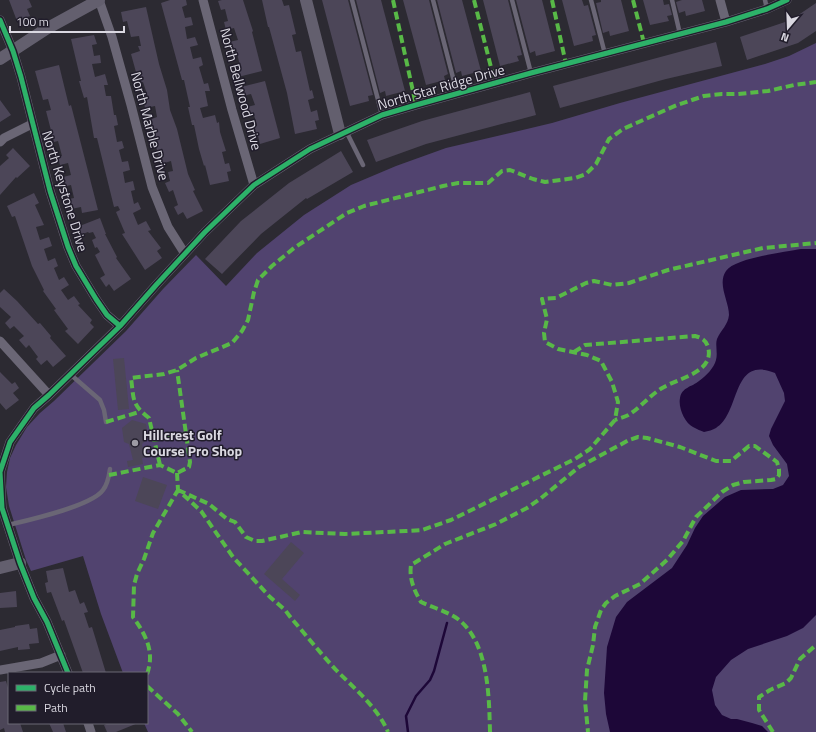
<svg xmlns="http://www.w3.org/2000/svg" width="816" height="732" font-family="'Titillium Web',sans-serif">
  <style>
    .green { fill: #51436f }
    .water { fill: #1d0738 }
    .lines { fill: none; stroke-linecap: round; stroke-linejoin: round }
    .stream { stroke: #1d0738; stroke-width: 2.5 }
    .building { fill: #4c4658 }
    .lane { stroke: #6a6675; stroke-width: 4.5 }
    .street { stroke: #6a6675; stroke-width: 9 }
    .secondary { stroke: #635f6e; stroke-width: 12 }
    .quiet { stroke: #58b947; stroke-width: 4; stroke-dasharray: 8 4; stroke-linecap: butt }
    .cycleway-casing { stroke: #211d2b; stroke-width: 8 }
    .cycleway { stroke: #2db169; stroke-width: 5 }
    .poi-dot { fill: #9d9ba4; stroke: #211d2b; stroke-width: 1.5 }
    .labels { text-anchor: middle; stroke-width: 3; stroke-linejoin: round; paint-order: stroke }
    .street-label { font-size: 14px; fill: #dad8e1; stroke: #211d2b }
    .poi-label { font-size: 14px; font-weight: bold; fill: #dad8e1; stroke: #211d2b; text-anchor: start }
  </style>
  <rect width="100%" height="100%" fill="#2c2a32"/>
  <path class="green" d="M816,43V732H148L144,723H147V673H123L101,614L83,556L31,571L26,560L9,506L6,487L7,472L10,458L16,445L27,427L40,413L54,401L126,331L163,289L196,255L226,286L257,253L304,215L351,185L396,166L446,148L552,123L620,103L765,64L789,56Z"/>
  <path class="water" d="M801,249H816V615L803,628L787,636L748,649L731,660L716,677L712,690L715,705L722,715L731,719H737L752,723L762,726L768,732H610L606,714L604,693L607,647L616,617L627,602L672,568L687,545L695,528L703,516L725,497L741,490L773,489L783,485L789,476L787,464L773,445L769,436L771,429L785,401L784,393L775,373C731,355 741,413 716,428C713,430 708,431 704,432C701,431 697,429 693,427C685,423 678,408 680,398C682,387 692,387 699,381C706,376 714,368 716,360C718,353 715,345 717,339C721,330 728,325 729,315C729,301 717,284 726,271C735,258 785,252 801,249Z"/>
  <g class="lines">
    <path class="stream" d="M408,732L406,716L416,696L430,680L434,671L447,623"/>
  </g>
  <path class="building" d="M9,0H29L32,7L27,9L30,16L17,21Z
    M170,0H186L187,5L182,7L185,18L191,17L193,25L185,27L187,39L195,37L198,45L190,47L193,59L201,57L203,65L199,67L204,84L208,83L210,91H205L208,106L200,108L203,118L215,115L217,123L219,122L220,132L226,151L222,152L225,164L229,163L231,171L227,172L229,181L210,185L205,165L204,166L199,149L194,125H192L188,107H190L184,80H182L161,3Z
    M222,0H243L253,31L252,32L262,71L238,77L235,67L240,66L236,49L231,50L229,42L238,40L234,28L226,30L224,22L228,21L225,9L221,10L218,1Z
    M262,0H282L284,6L289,5L296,34L292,35L296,52L301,51L310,91L312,90L314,98L308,100L311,112L317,110L319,120L315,121L317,129L295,134L287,93L269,27H268Z
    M322,0H348L373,95L368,96L369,101L350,106Z
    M356,0H381L405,91L386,96L385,91L380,93Z
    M403,0H429L448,74L444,76L445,80L426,85Z
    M437,0H462L481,71L462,76L461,71L456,73Z
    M483,0H508L522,55L517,56L519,61L500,66Z
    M516,0H542L555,51L536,56L535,51L530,53Z
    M562,0H582L584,6L588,5L596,35L592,36L593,41L574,46Z
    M601,0H621L629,31L610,36L609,31L603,33L596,3L601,2Z
    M643,0H663L664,5L669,4L672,15L667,16L669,21L650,25Z
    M682,0H702L705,11L686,16L685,11L679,13L676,2Z
    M816,3V31L798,43L747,60L740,37L791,20Z
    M146,7L159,64L167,90L170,110L177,129L188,174L195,190L193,191L203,211L187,219L183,212L178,215L174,207L178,205L173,190L169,192L165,183L170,181L168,172L173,171L171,161L161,164L154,140L155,139L149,120L157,117L155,106L145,108L143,98L148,97L143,82L139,83L131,54L140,51L138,46H141L139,36L131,37L127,21L123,22L121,12Z
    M94,35L97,44L92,45L94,56L100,55L101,63L92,64L95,77L105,74L108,85H104L106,96H111L114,115H116L118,125L114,126L117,142L122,141L124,148L119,150L122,162L128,161L130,170L123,172L125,183L133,181L135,190L131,191L134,204L138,202L141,209L133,213L138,225L146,221L151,230L148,231L161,248L157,251L162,258L145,270L122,234L125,233L116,212L120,210L118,206L114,207L97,138H94L87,97L84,98L79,81H81L71,39Z
    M716,42L722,66L666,79L560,108L553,86Z
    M59,65L69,106L71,105L98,210L82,213L81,207L71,209L69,199L74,198L71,185L66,186L63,177L71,175L68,163L60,165L58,157L62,156L58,141L54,142L46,111L51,110L48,99L43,100L35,71Z
    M265,81L280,138L260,144L258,136L254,138L252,127L257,126L254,115L249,116L247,107L255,105L251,94L243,96L241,87Z
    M530,92L536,115L426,144L376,162L367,140L422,121Z
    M0,100L11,115L0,122Z
    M13,148L30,166L17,178L16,177L0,195V166L9,158L6,155Z
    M341,151L353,172L307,199L306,198L261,234L222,274L205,259L241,221L289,183Z
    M34,193L39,203L35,205L44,225L36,227L40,240L49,237L52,246L44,249L48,261L55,258L58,266L54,268L59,280L64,277L69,285L61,290L68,300L74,296L80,304L78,305L92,320L90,323L94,327L78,344L65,331L68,329L54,310L56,309L43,291L44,290L32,266L15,216L12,217L7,206Z
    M100,218L106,234H105L117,257L116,258L131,279L114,291L109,284L106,287L100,278L105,275L95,255L100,252L97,247L95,248L92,240L96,238L93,232L89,233L88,232L80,235L77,227Z
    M4,289L17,301L38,324L40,323L51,336L50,338L66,356L53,367L47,360L41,365L36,359L38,357L29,345L26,348L19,340L24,336L14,326L10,329L5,323L11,317L0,307V293Z
    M124,358L129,409L118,410L113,359Z
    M0,372L12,384L15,382L19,388L13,393L19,400L6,410L0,403Z
    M132,420L146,424L148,438L142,444L145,458H142L143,464L128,467L127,461L133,460L129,444L124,442L122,428Z
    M143,477L167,485L158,509L135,501Z
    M291,542L304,553L282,579L300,595L295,601L264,574Z
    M63,568L69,592L75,590L80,604L84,602L88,612L84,613L89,628L92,627L106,673H83L64,620L62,621L51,592L47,593L45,583L48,582L46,571Z
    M16,591L17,607L0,608V593Z
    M29,624L30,629L37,628L39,643L29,644L30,649L18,650V647L0,651V630L15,627V626Z
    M6,681L9,691V723H20L23,732H5L4,728L0,730V682Z
    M49,723H63L66,732H53Z
    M109,723H138L116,732H107L104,725Z"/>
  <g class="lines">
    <path class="lane" d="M352,0L382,115
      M433,0L457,93
      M512,0L531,73
      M591,0L605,54
      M672,0L680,34
      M765,0L767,9
      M346,131L363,165
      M70,374L100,400L104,410L106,422
      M8,525C29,520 92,506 103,490C108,484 109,476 110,469"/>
    <path class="street" d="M99,0L112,37L131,105L152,187L168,227L185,254
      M203,0L232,110L254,185
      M720,0L726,22
      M0,20L13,51L21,77L50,191L68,247L76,266L96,299L107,315L120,326
      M0,142L4,138L32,124
      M0,341L49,395
      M0,670L41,663L61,655
      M68,673L47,622L34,598L20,563L2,508L0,472L10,442L34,408L49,395L120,326L157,284L205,232L254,185L310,149L382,115L416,105L531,73L726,22L767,9L787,0
      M88,723L91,732"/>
    <path class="secondary" d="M306,0L340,134
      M0,59L46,29L99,0
      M0,568L20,563"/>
    <path class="quiet" d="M393,0L416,105
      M474,0L495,83
      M552,0L566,64
      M633,0L644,43
      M574,352L585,345L695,336C702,338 706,340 708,347C715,372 679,378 664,387C651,394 642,406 630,414C626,417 620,418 615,420
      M106,422L139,412
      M154,440L186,434
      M160,465L149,418C131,404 134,399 131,378L164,374L177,370L196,358L232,343L242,331L248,320L254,292L258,280L272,266L294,248L347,213L364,206L443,186L458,183H488L502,171L510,170L533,179L545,182L575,178L586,174L596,164L609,139L623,129L677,105L704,96L722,94H738L768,91L794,85L816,82
      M177,473L178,490L201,511L233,557L270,597L285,610L291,618C306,635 321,654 337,671C355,689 378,708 388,732
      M109,475L160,465L177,473L189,467L190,462L177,370
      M178,490L209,504L227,519L235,522L246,537L255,541H262L302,532L345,534L406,531L422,530L451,520L575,459L590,449L615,420L618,402L612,382L601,361L587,355L558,349L545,342L544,333L547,319L542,299L556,298L586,283L594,281L612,285L629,283L668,270L763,248L816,243
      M147,674C155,652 146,635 133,617L134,585L137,574L144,559L153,533L178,490
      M147,686L178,714L192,732
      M490,732C489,697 489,639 455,617C445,611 432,607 421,602C414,590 409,579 411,565L445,544L496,524L527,508L540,499L579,467L629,440L638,437L647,438L680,447L716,461H731L749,446H755L777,462L779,469V475L776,479L771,480L744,482L733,485L722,492L696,517L683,541L667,560L640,584L615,596L606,603L601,610L595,627L593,645L587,670L585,701L588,732
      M773,732L759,710V697L770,690L786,683L791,678L800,659L816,645"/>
    <g class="cycleway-casing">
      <path id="cycleway" d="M0,20L13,51L21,77L50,191L68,247L76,266L96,299L107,315L120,326
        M68,673L47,622L34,598L20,563L2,508L0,472L10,442L34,408L49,395L120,326L157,284L205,232L254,185L310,149L382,115L416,105L531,73L726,22L767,9L787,0"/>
    </g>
    <use href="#cycleway" class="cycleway"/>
  </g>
  <circle class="poi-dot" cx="135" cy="443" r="4"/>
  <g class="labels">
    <g class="street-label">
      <text transform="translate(441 87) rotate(-16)" y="5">North Star Ridge Drive</text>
      <text transform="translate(241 89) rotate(75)" y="5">North Bellwood Drive</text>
      <text transform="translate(150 126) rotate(75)" y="5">North Marble Drive</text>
      <text transform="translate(65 191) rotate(73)" y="5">North Keystone Drive</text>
    </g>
    <g class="poi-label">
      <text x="143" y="440">Hillcrest Golf<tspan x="143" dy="16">Course Pro Shop</tspan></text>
    </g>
  </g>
  <rect x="8" y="672" width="140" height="52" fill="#211d2b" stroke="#6b6874"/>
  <rect x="16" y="685" width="20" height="6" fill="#2db169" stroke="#6b6874"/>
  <text x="44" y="692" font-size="12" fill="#dad8e1">Cycle path</text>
  <rect x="16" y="705" width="20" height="6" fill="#58b947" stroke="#6b6874"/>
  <text x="44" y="712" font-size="12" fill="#dad8e1">Path</text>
  <g transform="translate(788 28) rotate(199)" stroke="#211d2b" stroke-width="3" paint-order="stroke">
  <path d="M0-3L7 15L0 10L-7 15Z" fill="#dad8e1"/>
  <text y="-6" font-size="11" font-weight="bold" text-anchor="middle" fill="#dad8e1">N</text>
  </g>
  <path d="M10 26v6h114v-6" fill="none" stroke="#dad8e1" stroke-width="2"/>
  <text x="16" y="26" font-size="12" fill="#dad8e1" stroke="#211d2b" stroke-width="3" paint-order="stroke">100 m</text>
</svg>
